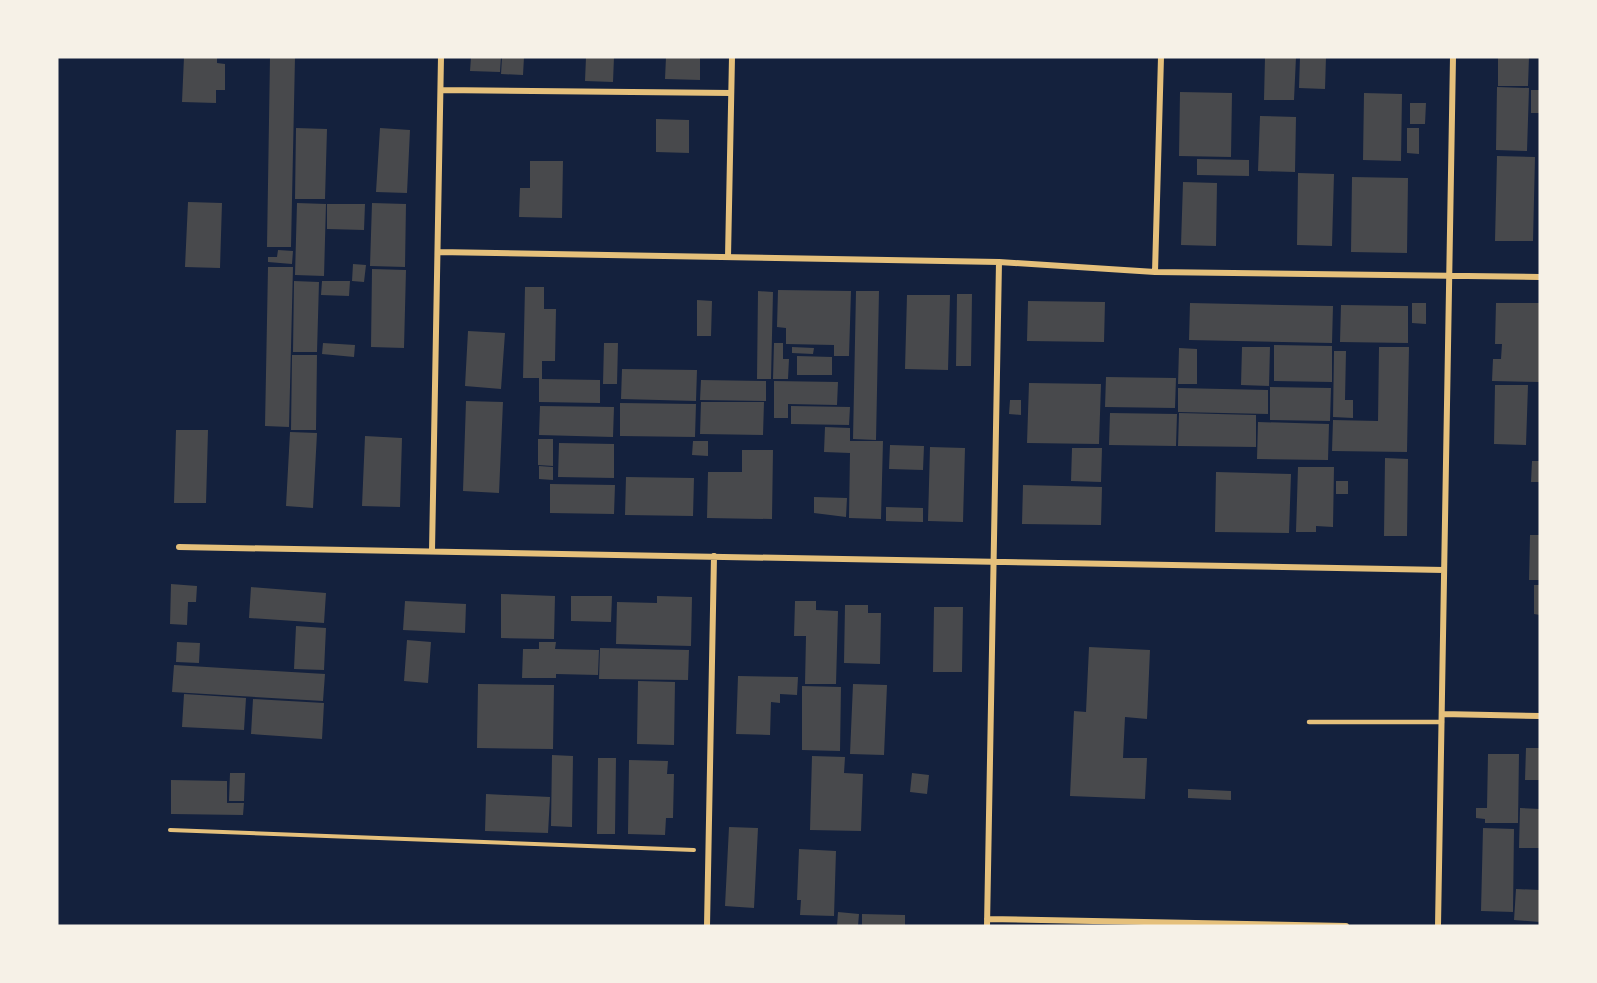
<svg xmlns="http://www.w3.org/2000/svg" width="1597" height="983" font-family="'Crimson Pro',serif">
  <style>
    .building { fill: #48494c }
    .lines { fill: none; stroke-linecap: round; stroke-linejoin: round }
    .path { stroke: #e5c07b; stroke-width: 4 }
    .service { stroke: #e5c07b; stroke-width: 4.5 }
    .minor { stroke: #e5c07b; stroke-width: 6 }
  </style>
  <rect width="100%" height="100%" fill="#14213d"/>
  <path class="building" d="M184,57H217V63L225,64V90H216V103L182,102Z
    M270,57H295L291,247H267Z
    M471,57H501L500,72L470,71Z
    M502,57H524L523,75L501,74Z
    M586,57H614L613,82L585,81Z
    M666,57H700V80L665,79Z
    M1265,57H1296L1294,100H1264Z
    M1300,57H1326L1325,89L1299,88Z
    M1498,57H1529L1528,86H1498Z
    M1497,87L1529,88L1527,151L1496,150Z
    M1531,90H1540V113H1531Z
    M1180,92L1232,93L1231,157L1179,156Z
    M1364,93L1402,94L1401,161L1363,160Z
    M1410,103H1426L1425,124H1410Z
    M1260,116L1296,117L1295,172L1258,171Z
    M656,119L689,120V153L656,152Z
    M296,128L327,129L325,199H295Z
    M380,128L410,130L407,193L376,192Z
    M1407,128H1419V154L1407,153Z
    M1497,156L1535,157L1533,241H1495Z
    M1197,159L1249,160V176L1197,175Z
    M530,161H563L562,218L519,217L520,188H530Z
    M1298,173L1334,174L1332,246L1297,245Z
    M1352,177L1408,178L1407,253L1351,252Z
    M1183,182L1217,183L1216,246L1181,245Z
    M188,202L222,203L220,268L185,267Z
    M297,203L326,204L324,276L295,275Z
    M372,203L406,204L405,267L370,266Z
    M327,204H365L364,230L327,229Z
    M278,250L293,251L292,264L268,262V257H277Z
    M353,264L366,265L364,282L352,281Z
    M268,267H293L289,427L265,426Z
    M372,269L406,270L404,348L371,347Z
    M294,281L319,282L317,352H293Z
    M322,281H350L349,296L321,295Z
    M525,287H544V309H556L555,361H542V379L600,380V403L539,402V378H523Z
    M778,290L851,291L849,356H834V345L786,344V328L777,327Z
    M758,291L773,292L771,379H757Z
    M856,291H879L876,440L853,439Z
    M957,294H972L971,366H956Z
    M907,295H950L948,370L905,369Z
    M697,300L712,301L711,336H697Z
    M1028,301L1105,302L1104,342L1027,341Z
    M1190,303L1333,306L1332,343L1189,340Z
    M1412,303H1426V324L1412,323Z
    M1496,303H1540V382L1492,381L1493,359H1501L1502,344H1495Z
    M1341,305L1408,306V343L1340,342Z
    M468,331L505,333L501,389L465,386Z
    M323,343L355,345L354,357L322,354Z
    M604,343H618L617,384H603Z
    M774,343H783V359H789L788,379H773Z
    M1274,345L1332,346V382L1274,381Z
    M792,347L814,348L813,354L792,353Z
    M1242,347H1270L1269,386L1241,385Z
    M1379,347H1409L1407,452L1332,451L1333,420L1378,421Z
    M1179,348L1197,349V384H1178Z
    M1334,351H1346L1345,400H1353V418L1333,417Z
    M292,355H317L316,430H291Z
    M797,356L832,357V375H797Z
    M622,369L697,370L696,401L621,399Z
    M1106,377L1176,378L1175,408L1105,407Z
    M701,380L766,381V401L700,400Z
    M774,381L838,382L837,405L788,404V418H774Z
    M1029,383L1101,384L1099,444L1027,443Z
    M1495,385H1528L1526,445L1494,444Z
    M1270,387L1331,388L1330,421L1270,420Z
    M1178,388L1268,390V414L1178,412Z
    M1010,400H1021V415L1009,414Z
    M466,401L503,402L499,493L463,491Z
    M701,402H764L763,435L700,434Z
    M620,403L696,404L695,437L620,436Z
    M540,406L614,407L613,437L539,435Z
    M791,406L850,407L849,425L791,424Z
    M1110,413L1177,414L1176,446L1109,445Z
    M1179,413L1256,415V447L1178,446Z
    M1258,422L1329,424L1328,460L1257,459Z
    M825,427L850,428V441H883L881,519L849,518L850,453L824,452Z
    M176,430H208L206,503H174Z
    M290,432L317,433L313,508L286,506Z
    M365,436L402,438L400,507L362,506Z
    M538,439H553V466L538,465Z
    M693,441H708V456L692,455Z
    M559,443L614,444V478L558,477Z
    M890,445L924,446L923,470L889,469Z
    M930,447L965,448L963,522L928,521Z
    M1072,448H1102L1101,482L1071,481Z
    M742,450H773L772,519L707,518L708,472H742Z
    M1385,458L1408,459L1407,536H1384Z
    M1532,461H1540V482H1531Z
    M539,466L553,467V480L539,479Z
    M1298,467H1334L1333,527L1316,526V532H1296Z
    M1216,472L1291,474L1289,533L1215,532Z
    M626,477L694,478L693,516L625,515Z
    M1336,481H1348V494H1336Z
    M550,484L615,485L614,514L550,513Z
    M1023,485L1102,487L1101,525L1022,524Z
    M814,497L847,498L846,517L814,513Z
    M886,507L923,508V522L886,521Z
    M1530,535H1540V580H1529Z
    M171,584L197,586L196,602H188L187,625L170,624Z
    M1534,585H1540V615L1534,614Z
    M251,587L326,593L324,623L249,618Z
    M501,594L555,596L554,639L501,638Z
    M571,596H612L611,622L571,621Z
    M657,596L692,597L691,646L616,644L617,602L657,603Z
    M405,601L466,604L465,633L403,630Z
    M795,601H816V610L838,611L836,684H805L806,636H794Z
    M845,605H868V613H881L880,664L844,663Z
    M934,607H963L962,672H933Z
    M296,626L326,628L324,670L294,669Z
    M407,640L431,642L428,683L404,681Z
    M177,642L200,643L199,663L176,662Z
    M539,642H556L555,649L599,650L598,675L556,674V678H522L523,649H539Z
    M1089,647L1150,650L1147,719L1125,717L1123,758H1147L1145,799L1070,796L1074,711L1086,712Z
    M600,648L689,650L688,680L599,679Z
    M174,665L325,674L323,701L172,692Z
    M738,676L798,677L797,695L780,694V703L771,702L770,735L736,734Z
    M638,681L675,682L674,745L637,744Z
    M478,684L554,685L553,749L477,748Z
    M853,684L887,685L884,755L850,754Z
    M802,686L841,687L840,751L802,750Z
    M184,694L246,698L244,730L182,727Z
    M253,699L324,703L322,739L251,734Z
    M1526,748H1540V780H1525Z
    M1488,754H1519L1518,823H1485V819L1476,818V808H1487Z
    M552,755L573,756L572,827L551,826Z
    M812,756L845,757L844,773L863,774L861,831L810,830Z
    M598,758H616L615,834H597Z
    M629,760L668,761L667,774H674L673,818H666L665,835L628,834Z
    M230,773H245L244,801H229Z
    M912,773L929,775L927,794L910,792Z
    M171,780L227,781V803H244L243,815L171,814Z
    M1188,789L1231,791V800L1188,798Z
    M486,794L550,797L548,833L485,831Z
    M1520,808L1540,809V848H1519Z
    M729,827L758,828L754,908L725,906Z
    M1483,828L1514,829L1513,912L1481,911Z
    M799,849L836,851L834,916L800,915L801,900H797Z
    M1516,889L1540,890V922L1514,920Z
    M838,912L859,914L858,926H837Z
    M862,914L905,915V926H862Z"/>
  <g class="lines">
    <path class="path" d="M170,830L694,850"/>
    <path class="service" d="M1309,722H1442"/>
    <path class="minor" d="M441,90L731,93
      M438,252L999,262L1155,272L1540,277
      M728,257L732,57
      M1155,272L1161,57
      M179,547L1444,570
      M432,551L441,57
      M1442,714L1540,716
      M987,919L1346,926
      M707,926L714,556
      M987,926L999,262
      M1438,926L1453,57"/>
  </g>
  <rect width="1597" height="983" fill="none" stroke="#f6f1e7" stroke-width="117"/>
</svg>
